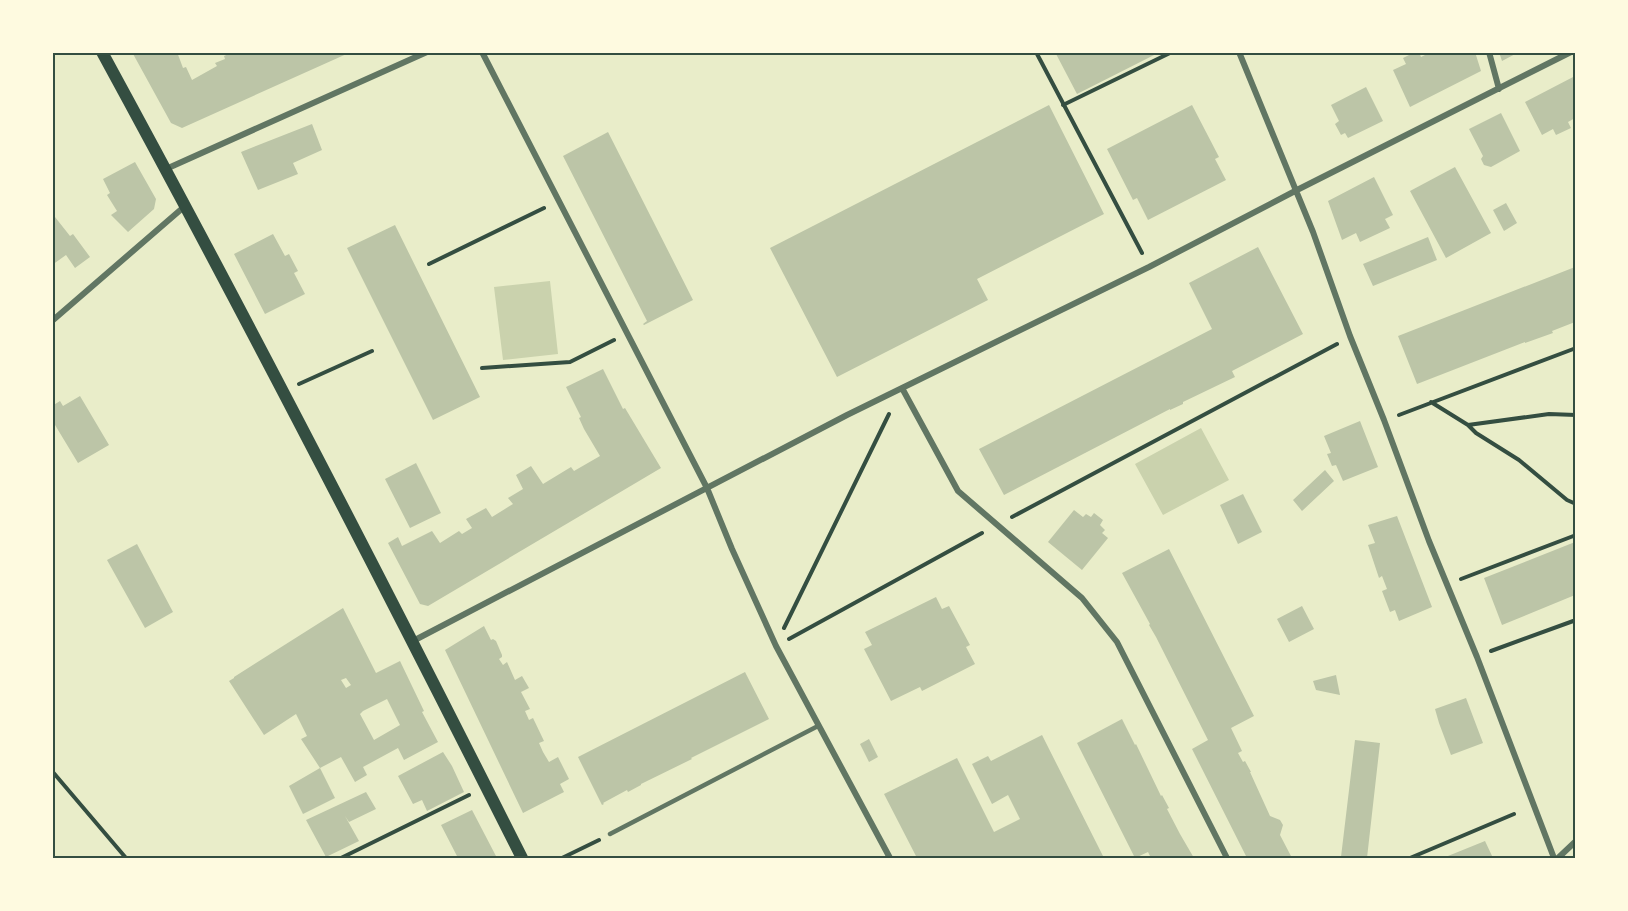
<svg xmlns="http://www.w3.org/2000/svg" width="1628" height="911" font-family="Poppins,sans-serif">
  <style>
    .green { fill: #cad2ad }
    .building { fill: #bcc5a7; fill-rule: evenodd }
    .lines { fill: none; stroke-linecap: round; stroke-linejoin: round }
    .path { stroke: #344e41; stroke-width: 4 }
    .service { stroke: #617663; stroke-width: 4.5 }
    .minor { stroke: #617663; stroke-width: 6 }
    .secondary { stroke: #344e41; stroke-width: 12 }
    .neatline { fill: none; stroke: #344e41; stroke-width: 2 }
  </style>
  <rect width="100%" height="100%" fill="#e9edc9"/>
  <path class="green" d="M550,281L558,354L503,360L494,287Z
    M1201,428L1229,480L1163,515L1135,464Z"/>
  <path class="building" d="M132,52H177L183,68L186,67L192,80L217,66L215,63L225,59L224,56L233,52H351L182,128L171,123Z
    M1055,52H1160L1077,94Z
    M1415,52H1419L1421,57L1431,52H1475L1481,71L1410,107L1393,70L1406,64L1403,58Z
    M1499,52H1519L1502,61Z
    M1575,76V118L1568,122L1571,128L1556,135L1553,129L1542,135L1525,102Z
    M1366,87L1383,121L1348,138L1345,133L1341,135L1335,124L1339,121L1331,105Z
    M1049,105L1104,214L977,279L988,300L837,377L770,248Z
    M1192,105L1219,157L1215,159L1226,180L1148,220L1137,198L1133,200L1107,149Z
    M1501,113L1520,151L1491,167L1484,165L1481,159L1483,156L1469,129Z
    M312,124L322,150L293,163L298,174L258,190L241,152Z
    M608,132L693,300L644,325L643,324L647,321L563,156Z
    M135,162L156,199L154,209L128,232L111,215L117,211L107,195L110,193L103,179Z
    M1455,167L1491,233L1446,258L1410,191Z
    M1374,177L1393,215L1385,219L1390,228L1360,242L1356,233L1342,240L1328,201Z
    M1506,203L1517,223L1504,231L1493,210Z
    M55,217L70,236L73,234L90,257L75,268L66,255L52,265V219Z
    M395,225L480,397L433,420L347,248Z
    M273,234L285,256L289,254L298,271L294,273L305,294L265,314L234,254Z
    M1428,237L1437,260L1373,286L1363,264Z
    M1258,247L1303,334L1232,371L1235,377L1183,402V404L1170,410V409L1004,495L979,449L1212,329L1189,283Z
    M1575,267V322L1552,331L1553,333L1525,343V342L1417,384L1398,336Z
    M603,369L623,409L625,408L661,468L428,606L420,604L388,543L398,537L402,546L432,531L440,543L459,531L462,534L472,528L466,519L486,508L492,517L513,504L508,498L523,489L516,475L531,466L543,484L571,467L574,471L600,456L584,429L579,418L581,417L566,387Z
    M80,396L109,445L78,463L52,420L54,411L52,406L60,401L63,406Z
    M1360,421L1378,467L1343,481L1336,465L1332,466L1327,454L1331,453L1324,436Z
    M416,463L441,513L410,528L385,479Z
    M1325,470L1334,481L1302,511L1293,500Z
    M1243,494L1262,532L1238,544L1220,505Z
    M1074,510L1083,517L1086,514L1091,517L1094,513L1103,520L1100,525L1105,530L1102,533L1108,538L1082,570L1048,542Z
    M1397,516L1432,607L1399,621L1395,610L1390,612L1382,591L1387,589L1382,576L1379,578L1368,545L1375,543L1368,525Z
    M1575,542V595L1502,625L1484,578Z
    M137,544L173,612L145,628L107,560Z
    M1169,549L1254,716L1231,728L1242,751L1238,753L1243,762L1245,761L1251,772H1250L1270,816L1280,820L1283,825L1280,835L1292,858H1247L1192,749L1208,740L1156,637L1149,625L1150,624L1122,573Z
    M936,597L942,609L949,606L970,645L966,647L975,664L922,691L920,687L891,701L864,649L872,645L865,632Z
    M1302,606L1314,629L1289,642L1277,619Z
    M343,608L376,673L400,661L424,711L422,712L438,742L404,760L398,748L363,767L367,775L355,782L341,757L320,768L301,739L307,736L296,714L264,735L229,681L234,678V677ZM346,678L351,685L346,688L341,680ZM387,699L400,725L374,740L360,714L363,711Z
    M484,626L491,640L493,639L496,641L502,655V657L499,659L503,665L507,662L515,680L522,676L529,688L521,692L530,709L525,711L529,720L533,718L544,741L539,743L543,752L549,762L558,757L569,779L560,784L564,792L523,813L445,650Z
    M745,672L769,719L691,758L692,759L641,784V785L628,792L627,790L603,803L604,804L602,805L578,757Z
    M1336,675L1340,695L1316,690L1313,681Z
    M1466,698L1483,743L1451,755L1439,723L1435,709Z
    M1122,719L1135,745L1136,744L1161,796L1162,795L1169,808L1167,809L1180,834L1194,858H1151L1148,852L1135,858L1077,743Z
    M1042,735L1104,858H917L884,794L957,758L994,832L1020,819L1008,795L992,804L972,764L988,756L991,761Z
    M869,739L878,757L869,762L860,744Z
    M1355,740L1380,743L1367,858L1341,857Z
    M443,752L452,766L464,792L427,811L422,800L413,804L398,776Z
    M320,768L335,798L303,814L289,786Z
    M366,792L376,809L349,822L345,816L359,841L326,857L306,820Z
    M472,810L497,858H458L441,825Z
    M1485,841L1493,858H1443Z"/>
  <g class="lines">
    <path class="path" d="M1036,52L1142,253
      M1063,105L1172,52
      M429,264L544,208
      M482,368L570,362L614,340
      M299,384L372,351
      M1431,402L1468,425L1549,414L1576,415
      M1399,415L1576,348
      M1468,425L1476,433L1519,460L1567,500L1576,504
      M1012,517L1337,344
      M1461,579L1576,535
      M784,628L889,414
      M789,639L982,533
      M1491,651L1576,620
      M52,771L126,858
      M341,858L469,795
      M562,858L599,840
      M1410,858L1514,814"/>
    <path class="service" d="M610,834L818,726"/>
    <path class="minor" d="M482,52L707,488L732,549L776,646L890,858
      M1239,52L1313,232L1350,336L1384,420L1429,541L1477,657L1554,858
      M1489,52L1499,89
      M166,169L427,52
      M52,321L185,206
      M902,388L958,491L1082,598L1117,642L1227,858
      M413,641L847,415L1149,267L1297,190L1571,52
      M1558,858L1576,841"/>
    <path class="secondary" d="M102,52C247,318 386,588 522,858"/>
  </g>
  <rect width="1628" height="911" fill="none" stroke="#fefae0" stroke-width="108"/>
  <rect x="54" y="54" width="1520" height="803" class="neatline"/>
</svg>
